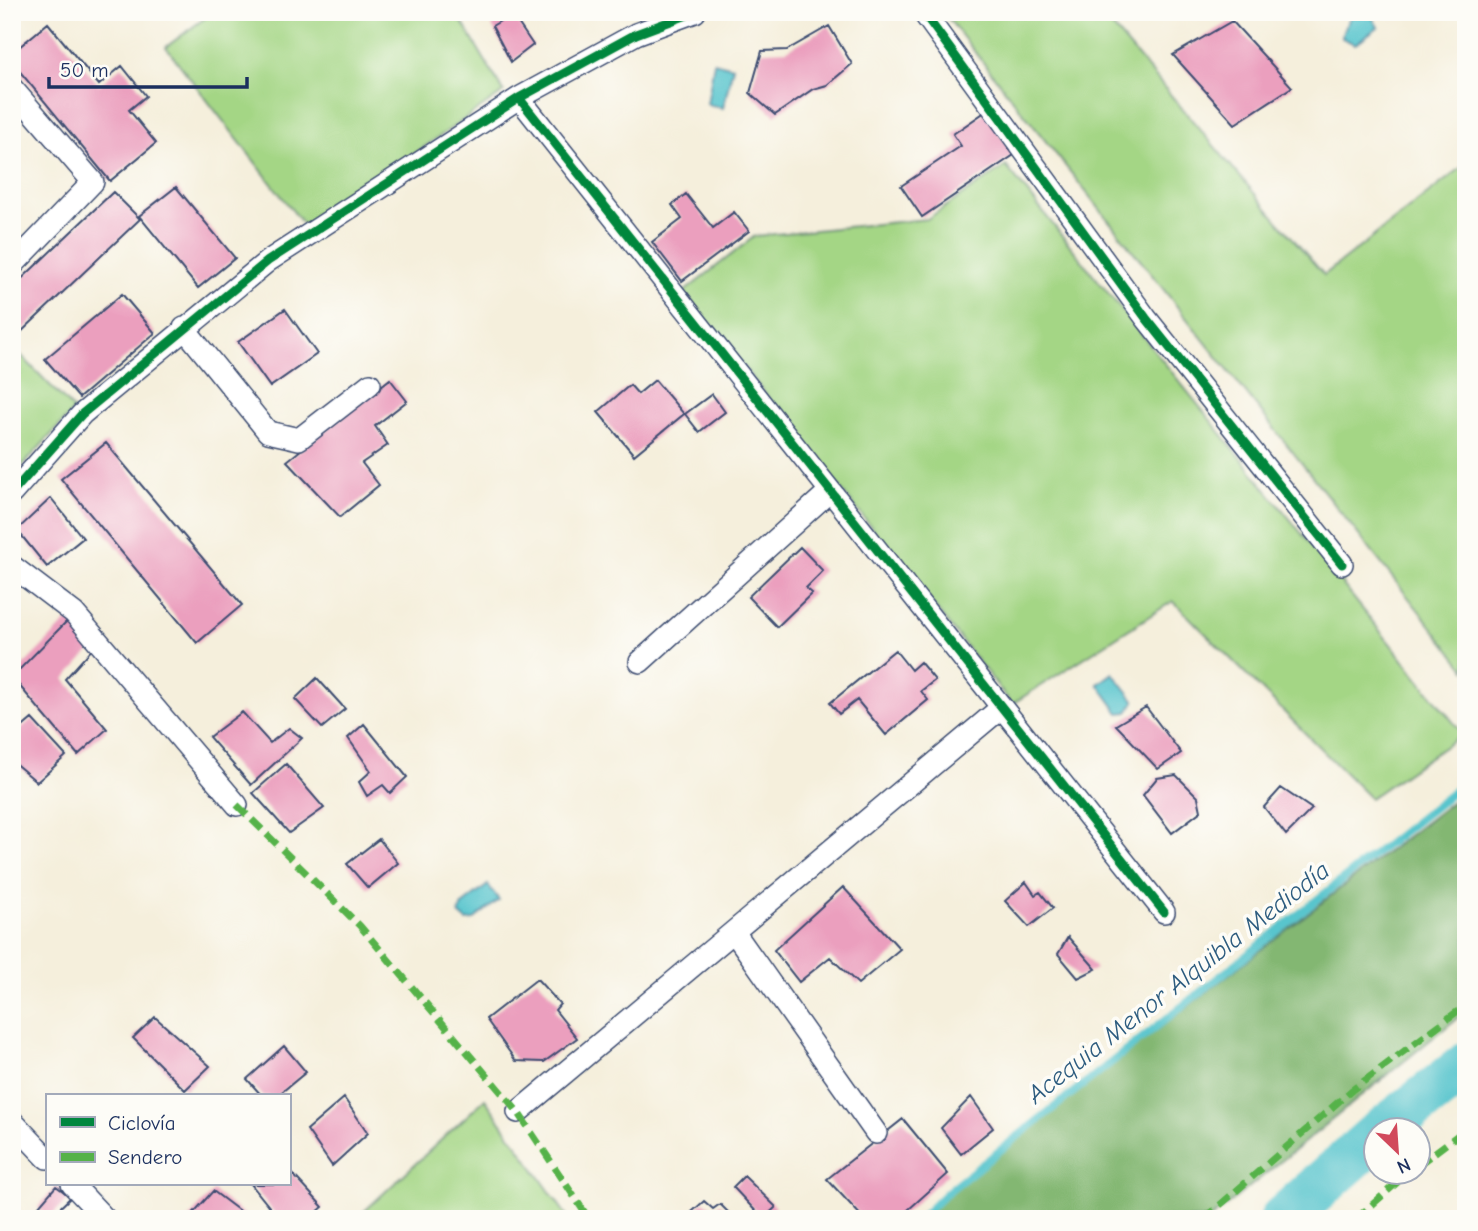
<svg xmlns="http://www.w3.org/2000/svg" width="1478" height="1231" font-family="'Comic Neue',sans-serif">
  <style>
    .green { fill: #a4d685; stroke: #608272; stroke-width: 2 }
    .forest { fill: #83b772; stroke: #4f7368; stroke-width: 2 }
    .water { fill: #58c5cd; stroke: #3a7a96; stroke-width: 2 }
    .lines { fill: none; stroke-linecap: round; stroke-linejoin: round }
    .stream { stroke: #58c5cd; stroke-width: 8 }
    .river { stroke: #58c5cd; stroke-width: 47 }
    .building { fill: #eb9fbe }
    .minor-casing { stroke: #3c4c71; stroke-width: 24 }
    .minor { stroke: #fff; stroke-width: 21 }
    .quiet { stroke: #55b248; stroke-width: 7; stroke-dasharray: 14 7; stroke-linecap: butt }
    .cycleway-casing { stroke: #fdfcf7; stroke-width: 13 }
    .cycleway { stroke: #00873e; stroke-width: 9 }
    .labels { text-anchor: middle; stroke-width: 7; stroke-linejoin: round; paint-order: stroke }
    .water-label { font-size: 26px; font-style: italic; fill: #2d5c7f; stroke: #fdfcf7 }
  </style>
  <rect width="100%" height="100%" fill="#fdfcf7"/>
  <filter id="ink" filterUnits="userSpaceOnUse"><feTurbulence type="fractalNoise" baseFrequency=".0143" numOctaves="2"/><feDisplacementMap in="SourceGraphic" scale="14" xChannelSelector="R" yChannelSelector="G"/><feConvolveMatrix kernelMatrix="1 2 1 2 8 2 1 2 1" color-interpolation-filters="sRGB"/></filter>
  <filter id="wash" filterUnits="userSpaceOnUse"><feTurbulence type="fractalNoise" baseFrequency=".00686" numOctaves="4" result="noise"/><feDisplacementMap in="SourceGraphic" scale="28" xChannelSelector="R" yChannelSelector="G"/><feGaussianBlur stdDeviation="1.57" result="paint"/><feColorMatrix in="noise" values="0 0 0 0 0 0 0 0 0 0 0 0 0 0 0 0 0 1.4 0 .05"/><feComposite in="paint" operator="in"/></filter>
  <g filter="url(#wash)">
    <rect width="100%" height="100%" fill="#f5efdc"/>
    <path class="green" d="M213,12H456L504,92L306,228L166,47Z
      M943,12H1100L1324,275L1466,164V670Z
      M1006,166L1463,734L1370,798L1173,601L1012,704L684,292L755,236L927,219Z
      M12,346L74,410L12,477Z
      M485,1099L569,1219H356Z"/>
    <path class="forest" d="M1466,791V1011L1210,1219H923L946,1193Z"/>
    <path class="water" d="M1354,12H1369L1378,27L1355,44L1342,38L1343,30Z
      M714,62L733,67L723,108L707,104Z
      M1113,673L1135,701L1128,712L1119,713L1098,684Z
      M488,885L499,900L473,920L467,921L459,914L462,905Z"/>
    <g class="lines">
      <path class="stream" d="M920,1219L946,1193L1466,782
        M1464,1219L1460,1201L1466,1184"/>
      <path class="river" d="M1384,1130L1466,1066
        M1283,1219L1376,1136"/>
    </g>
    <g id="blocks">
      <path class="building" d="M512,14L533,45L511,62L492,26Z
        M1232,21L1292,87L1235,124L1173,55Z
        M48,23L99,85L122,66L146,96L129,110L156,143L110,181L12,62V53Z
        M829,26L852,64L827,85L813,89L775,115L750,93L762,51L787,50Z
        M985,112L1014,155L922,217L901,186L961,146L953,134Z
        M176,187L235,258L198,288L139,216Z
        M113,192L140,219L19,334L12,327V288Z
        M686,194L713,228L734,212L749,231L682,281L652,242L682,219L672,205Z
        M122,294L155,333L79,398L45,359Z
        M285,309L317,354L270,387L238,342Z
        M390,379L407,401L375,426L388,445L362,463L379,485L340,517L287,461Z
        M655,380L684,414L634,455L598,412L630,385L638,394Z
        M712,394L725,412L699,432L685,414Z
        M106,443L242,605L197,643L61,479Z
        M51,498L83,538L47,567L17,530Z
        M800,547L823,571L806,588L812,593L777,627L748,597Z
        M69,619L94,647L65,679L107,729L78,755L12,677Z
        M895,650L911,670L920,662L935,680L921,691L928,700L886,735L857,700L839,714L830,703Z
        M317,678L345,709L322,728L295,699Z
        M1146,707L1181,753L1158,769L1116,725Z
        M242,712L270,743L289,728L302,738L251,785L209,737Z
        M32,719L66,756L37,782L12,761V736Z
        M364,724L407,777L390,793L383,785L367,796L359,782L371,771L348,738Z
        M286,764L324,808L289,833L253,793Z
        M1176,775L1198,797L1201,811L1172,833L1143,795L1157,778Z
        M1281,788L1312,809L1286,835L1264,807Z
        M379,839L398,863L368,888L347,864Z
        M1026,882L1035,895L1040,892L1053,908L1029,927L1005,901Z
        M843,887L900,949L858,984L830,957L799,982L774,950Z
        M1068,937L1096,969L1078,978L1058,954Z
        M537,979L560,1004L555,1010L577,1038L544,1062L516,1061L486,1019Z
        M155,1017L210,1066L185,1090L133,1038Z
        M284,1046L306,1072L277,1096H262L247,1079Z
        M971,1097L993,1128L961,1154L941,1128Z
        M344,1098L368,1133L332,1166L307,1130Z
        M903,1119L948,1174L898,1219H864L827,1179Z
        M289,1170L323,1207L309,1219H279L251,1184H289Z
        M744,1176L776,1207L763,1219L733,1187Z
        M56,1186L71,1197L48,1219L38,1207Z
        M213,1191L250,1219H188Z
        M704,1201L713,1209L720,1204L735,1219H684Z"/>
    </g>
  </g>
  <g filter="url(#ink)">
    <use href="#blocks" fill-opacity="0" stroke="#3c4c71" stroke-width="2"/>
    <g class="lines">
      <g class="minor-casing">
        <path id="minor" d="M923,12L1146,318L1342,564
          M12,88L93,182L12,266
          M519,98L1164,912
          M184,328L268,432L299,439L370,384
          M12,493L82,414L268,261L519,98L636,34L695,12
          M12,566L74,613L237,805
          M640,662L830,491
          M734,932L876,1133
          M518,1112L1001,708
          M12,1121L47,1158
          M72,1184L105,1219"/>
      </g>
      <use href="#minor" class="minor"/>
      <path class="quiet" d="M237,805L360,926L518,1112L589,1219
        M1418,1165L1466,1129
        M1204,1219L1352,1090L1466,1005
        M1356,1219L1409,1172"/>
      <g class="cycleway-casing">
        <path id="cycleway" d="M923,12L1146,318L1342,564
          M519,98L1164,912
          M12,493L82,414L268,261L519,98L636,34L695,12"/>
      </g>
      <use href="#cycleway" class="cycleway"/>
    </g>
  </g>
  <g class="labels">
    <g class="water-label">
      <text transform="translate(1178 982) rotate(-38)" y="9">Acequia Menor Alquibla Mediodía</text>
    </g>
  </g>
  <rect width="1478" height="1231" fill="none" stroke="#fdfcf7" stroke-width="42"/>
  <rect x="46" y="1094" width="245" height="91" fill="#fdfcf7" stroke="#a3aaba" stroke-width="2"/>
  <rect x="60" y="1117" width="35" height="10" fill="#00873e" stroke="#a3aaba" stroke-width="2"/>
  <text x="108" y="1130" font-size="21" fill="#1b2f5e">Ciclovía</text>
  <rect x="60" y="1152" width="35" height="10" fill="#55b248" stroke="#a3aaba" stroke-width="2"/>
  <text x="108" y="1164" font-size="21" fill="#1b2f5e">Sendero</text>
  <g transform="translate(1397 1151) rotate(155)"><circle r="33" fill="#fdfcf7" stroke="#a3aaba" stroke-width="2"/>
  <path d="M0-5L12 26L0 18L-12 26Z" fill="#d1495b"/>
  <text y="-10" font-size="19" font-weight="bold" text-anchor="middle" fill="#1b2f5e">N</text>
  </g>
  <path d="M49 77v10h198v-10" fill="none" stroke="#1b2f5e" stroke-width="3.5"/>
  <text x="60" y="77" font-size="21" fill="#1b2f5e" stroke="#fdfcf7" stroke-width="5" paint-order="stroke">50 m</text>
</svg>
